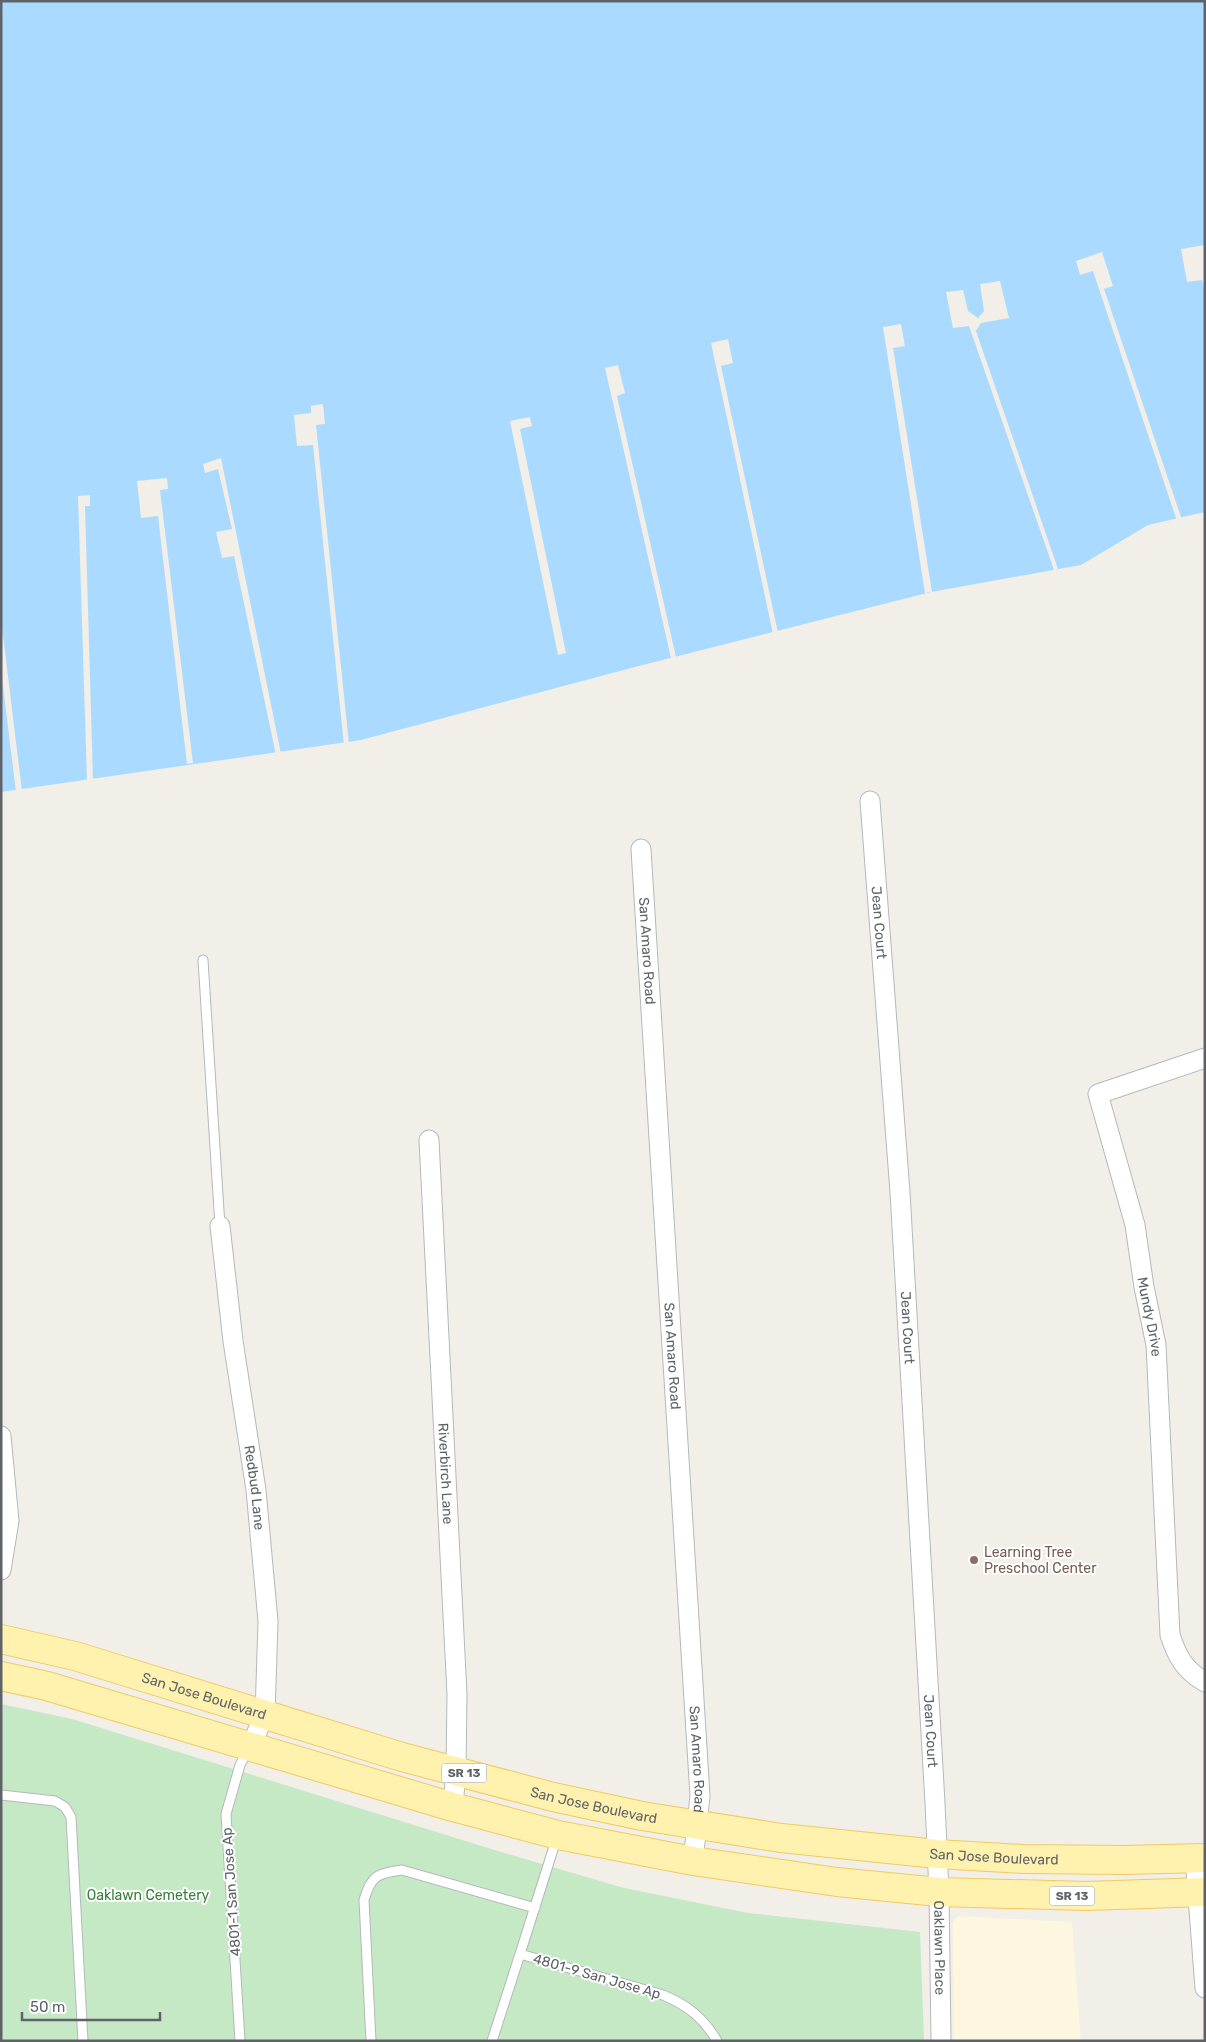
<svg xmlns="http://www.w3.org/2000/svg" width="1206" height="2042" font-family="Rubik,sans-serif">
  <style>
    .commercial { fill: #fef7e0 }
    .green { fill: #c5e8c5 }
    .water { fill: #aadaff }
    .pier { fill: #f1efe8 }
    .lines { fill: none; stroke-linecap: round; stroke-linejoin: round }
    .lane-casing { stroke: #b5b8bc; stroke-width: 11 }
    .street-casing { stroke: #b5b8bc; stroke-width: 21 }
    .primary-casing { stroke: #f2c960; stroke-width: 30 }
    .lane { stroke: #fff; stroke-width: 9 }
    .street { stroke: #fff; stroke-width: 19 }
    .primary { stroke: #fff2af; stroke-width: 28 }
    .education-dot { fill: #8d6e63; stroke: #fff; stroke-width: 2 }
    .labels { text-anchor: middle; stroke-width: 4; stroke-linejoin: round; paint-order: stroke }
    .shield { fill: #fff; stroke: #8f9295; stroke-width: 1 }
    .shield-label { font-size: 12px; font-weight: bold; fill: #5f6368 }
    .street-label { font-size: 14px; fill: #5f6368; stroke: #fff }
    .education-label { font-size: 14px; fill: #785e54; stroke: #fff; text-anchor: start }
    .park-label { font-size: 14px; fill: #348238; stroke: #fff }
  </style>
  <rect width="100%" height="100%" fill="#f1efe8"/>
  <path class="commercial" d="M958,1916L1072,1922L1081,2041H954L953,1923Z"/>
  <path class="green" d="M1,1704L72,1719L501,1852L624,1888L748,1913L920,1932L924,2041H1Z"/>
  <path class="water" d="M1,1H1205V512L1148,525L1081,565L931,592L635,667L361,740L1,792Z"/>
  <path class="pier" d="M1205,245L1204,256L1205,292L1202,280L1187,282L1181,249Z
    M1102,252L1113,286L1104,289L1182,520L1177,521L1093,271L1080,275L1076,261Z
    M1000,281L1009,318L981,323L976,331L1058,569L1054,570L969,326L953,328L946,292L963,290L968,311L978,318L984,311L980,284Z
    M901,324L905,346L893,348L932,592L925,593L883,327Z
    M728,339L733,363L721,366L778,633L773,634L711,343Z
    M618,365L625,393L617,396L676,657L671,658L605,368Z
    M323,404L325,424L316,425L349,744L344,745L313,445L297,446L294,415L311,413V406Z
    M530,417L532,426L520,429L566,653L558,655L510,421Z
    M221,458L281,754L276,755L234,556L222,558L216,532L232,529L218,469L205,473L203,464Z
    M167,478L168,489L160,490L193,763L187,764L158,516L141,518L137,481Z
    M90,495V506H85L93,780H87L78,496Z
    M1,619L22,791L16,792L1,670Z"/>
  <g class="lines">
    <g class="lane-casing">
      <path id="lane" d="M203,960L220,1226
        M1,1795L55,1801L65,1807L71,1817L83,2041
        M520,1954L557,1837
        M240,2041L226,1814L240,1765L249,1748
        M371,2041L364,1900C371,1876 377,1873 402,1870L535,1908
        M492,2041L520,1954L663,1995C687,2005 704,2018 717,2041"/>
    </g>
    <g class="street-casing">
      <g id="street">
        <path id="s1" d="M870,801L900,1192L935,1803L939,1892L941,2041"/>
        <path id="s2" d="M641,849L700,1796L693,1861"/>
        <path id="s3" d="M1205,1058L1098,1094L1135,1225L1144,1287L1156,1345L1170,1635C1177,1656 1184,1670 1205,1682"/>
        <path id="s4" d="M429,1140L457,1694L456,1770L453,1807"/>
        <path id="s5" d="M220,1226L233,1341L256,1490L268,1621L265,1715L250,1747"/>
        <path d="M1,1436L9,1521L1,1570"/>
        <path d="M1195,1858L1205,1988"/>
      </g>
    </g>
    <g class="primary-casing">
      <g id="primary">
        <path id="s6" d="M1,1639L75,1656L402,1757L553,1797L642,1816L781,1838L937,1854L1024,1859L1124,1860L1205,1858"/>
        <path d="M1,1676L47,1686L453,1807L558,1835L693,1861L837,1882L939,1892L1086,1896L1205,1892"/>
      </g>
    </g>
    <use href="#lane" class="lane"/>
    <use href="#street" class="street"/>
    <use href="#primary" class="primary"/>
  </g>
  <circle class="education-dot" cx="974" cy="1560" r="5"/>
  <g class="labels">
    <g class="shield">
      <rect x="441.5" y="1763.5" width="45" height="19" rx="4"/>
      <rect x="1049.5" y="1886.5" width="45" height="19" rx="4"/>
    </g>
    <g class="shield-label">
      <text x="464" y="1777">SR 13</text>
      <text x="1072" y="1900">SR 13</text>
    </g>
    <g class="street-label">
      <text dy="5" stroke="none"><textPath href="#s1" startOffset="122">Jean Court</textPath></text>
      <text dy="5" stroke="none"><textPath href="#s2" startOffset="102">San Amaro Road</textPath></text>
      <text dy="5" stroke="none"><textPath href="#s3" startOffset="342">Mundy Drive</textPath></text>
      <text dy="5" stroke="none"><textPath href="#s1" startOffset="528">Jean Court</textPath></text>
      <text dy="5" stroke="none"><textPath href="#s2" startOffset="508">San Amaro Road</textPath></text>
      <text dy="5" stroke="none"><textPath href="#s4" startOffset="334">Riverbirch Lane</textPath></text>
      <text dy="5" stroke="none"><textPath href="#s5" startOffset="264">Redbud Lane</textPath></text>
      <text dy="5" stroke="none"><textPath href="#s6" startOffset="211">San Jose Boulevard</textPath></text>
      <text dy="5" stroke="none"><textPath href="#s1" startOffset="932">Jean Court</textPath></text>
      <text dy="5" stroke="none"><textPath href="#s2" startOffset="912">San Amaro Road</textPath></text>
      <text dy="5" stroke="none"><textPath href="#s6" startOffset="616">San Jose Boulevard</textPath></text>
      <text dy="5" stroke="none"><textPath href="#s6" startOffset="1020">San Jose Boulevard</textPath></text>
      <text transform="translate(231 1892) rotate(-94)" y="5">4801-1 San Jose Ap</text>
      <text dy="5" stroke="none"><textPath href="#s1" startOffset="1149">Oaklawn Place</textPath></text>
      <text transform="translate(597 1976) rotate(16)" y="5">4801-9 San Jose Ap</text>
    </g>
    <g class="education-label">
      <text x="984" y="1557">Learning Tree<tspan x="984" dy="16">Preschool Center</tspan></text>
    </g>
    <g class="park-label">
      <text x="148" y="1900">Oaklawn Cemetery</text>
    </g>
  </g>
  <rect width="1206" height="2042" fill="none" stroke="#5f6368" stroke-width="5"/>
  <path d="M22 2012v8h138v-8" fill="none" stroke="#5f6368" stroke-width="2.5"/>
  <text x="30" y="2012" font-size="15" fill="#5f6368" stroke="#ffffff" stroke-width="4" paint-order="stroke">50 m</text>
</svg>
